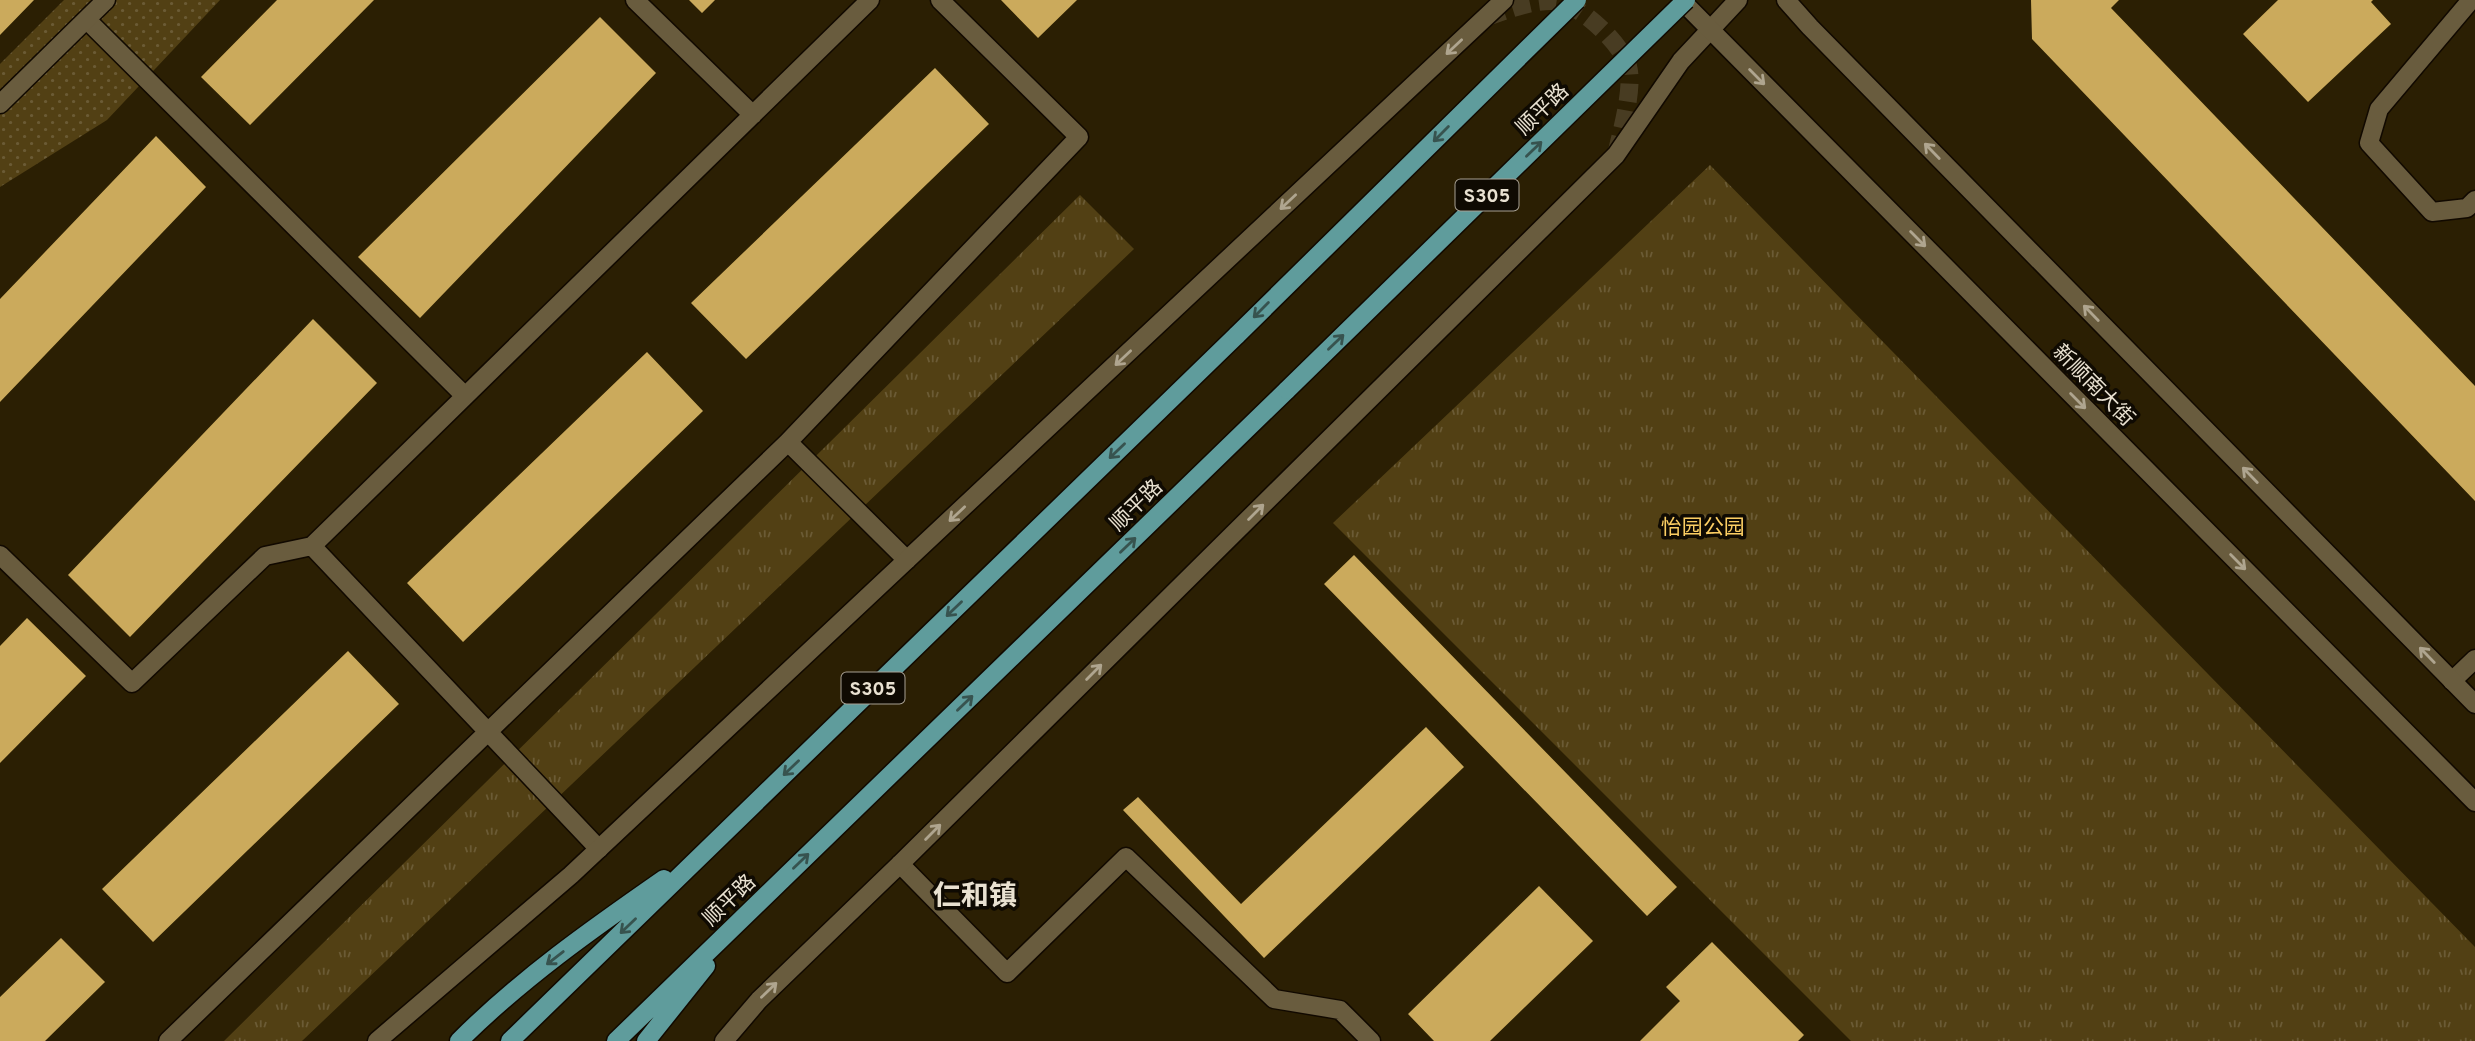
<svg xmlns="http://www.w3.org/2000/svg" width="2475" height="1041" font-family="Overpass,'Noto Sans SC',sans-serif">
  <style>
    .park { fill: url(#park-tufts) }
    .garden { fill: url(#garden-dots) }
    .building { fill: #cbaa5c }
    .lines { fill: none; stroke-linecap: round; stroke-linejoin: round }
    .tertiary-tunnel { stroke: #483c22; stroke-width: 18; stroke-dasharray: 18 9; stroke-linecap: butt }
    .service-casing { stroke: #110900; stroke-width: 21 }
    .minor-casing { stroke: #110900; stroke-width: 21 }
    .tertiary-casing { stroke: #110900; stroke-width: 21 }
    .secondary-casing { stroke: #110900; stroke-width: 21 }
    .primary-casing { stroke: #110900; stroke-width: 21 }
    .service { stroke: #695c3e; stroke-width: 18 }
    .minor { stroke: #695c3e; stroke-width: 18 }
    .tertiary { stroke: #695c3e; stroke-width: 18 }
    .secondary { stroke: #695c3e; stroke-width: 18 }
    .primary { stroke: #5f9c9c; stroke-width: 18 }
    .primary-bridge-casing { stroke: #110900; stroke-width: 21; stroke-linecap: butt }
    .primary-bridge { stroke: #5f9c9c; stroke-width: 18 }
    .oneway { stroke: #afa58f }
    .oneway2 { stroke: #37534f }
    .labels { text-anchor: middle; stroke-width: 7; stroke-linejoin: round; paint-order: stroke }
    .shield { fill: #0f0a02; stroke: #a8a093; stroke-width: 2 }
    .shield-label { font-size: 19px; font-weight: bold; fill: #e9e1d1 }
    .street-label { font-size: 21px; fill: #e9e1d1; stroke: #0f0a02 }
    .park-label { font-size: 21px; fill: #fcce63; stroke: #0f0a02 }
    .district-label { font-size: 28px; font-weight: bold; fill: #e9e1d1; stroke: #0f0a02 }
  </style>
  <defs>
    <pattern id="park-tufts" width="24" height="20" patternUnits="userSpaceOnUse" patternTransform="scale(1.75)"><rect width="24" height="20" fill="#524014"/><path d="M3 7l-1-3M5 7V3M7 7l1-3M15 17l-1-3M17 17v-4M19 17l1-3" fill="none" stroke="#6b5b35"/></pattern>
    <pattern id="garden-dots" width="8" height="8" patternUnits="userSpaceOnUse" patternTransform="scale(1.75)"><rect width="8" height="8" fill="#524014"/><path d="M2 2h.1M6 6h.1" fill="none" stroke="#6b5b35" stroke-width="1.8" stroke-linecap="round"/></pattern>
  </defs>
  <rect width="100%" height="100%" fill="#2b1f03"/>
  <path class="park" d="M1710,165L2475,947V1041H1851L1333,523Z
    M1080,195L1134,249L302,1041H224Z"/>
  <path class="garden" d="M64,0H220L107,120L0,187V64Z"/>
  <path class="building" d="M0,0H34L0,35Z
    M277,0H374L250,125L201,77Z
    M689,0H715L702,13Z
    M1001,0H1077L1038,38Z
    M2031,0H2119L2111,8L2475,386V501L2032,39Z
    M2278,0H2373L2371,2L2391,24L2308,102L2243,34Z
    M600,17L656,73L420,318L358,257Z
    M935,68L989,124L746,359L691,303Z
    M156,136L206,187L0,402V299Z
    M313,319L377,383L130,637L68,575Z
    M647,352L703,411L463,642L407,583Z
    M1354,555L1677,887L1647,916L1324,584Z
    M27,618L86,676L0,763V646Z
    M348,651L399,704L153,942L102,889Z
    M1426,727L1464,767L1264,958L1123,810L1138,797L1241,904Z
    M1539,886L1593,941L1490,1041H1434L1408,1014Z
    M61,938L105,982L45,1041H0V997Z
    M1712,942L1804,1035L1798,1041H1640L1680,1001L1666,987Z"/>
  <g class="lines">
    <path class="tertiary-tunnel" d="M1487,17C1507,10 1532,0 1554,1C1578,2 1622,44 1628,66C1634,88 1621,133 1616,155"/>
    <g class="service-casing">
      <path id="service" d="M635,0L753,115
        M2471,0L2379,109L2369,143L2432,212L2467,208L2475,200
        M87,20L465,396
        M312,546L870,0
        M0,555L132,683L265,556L312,546L599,849
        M907,560L788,442L1079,137L940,0
        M900,864L1007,973L1126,857L1274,999L1340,1010L1371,1041
        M168,1041L788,442"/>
    </g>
    <g class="minor-casing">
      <path id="minor" d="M0,104L106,0
        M2452,681L2475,659"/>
    </g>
    <g class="tertiary-casing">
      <path id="tertiary" d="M377,1041L571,875L1504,0
        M724,1041L759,1000L900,864L1616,155L1681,61L1738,0"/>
    </g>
    <g class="secondary-casing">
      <path id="secondary" d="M1681,0L2475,802
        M1786,0L1810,27L2475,704"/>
    </g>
    <g class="primary-casing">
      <path id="primary" d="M459,1041C521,979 592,929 664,879
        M510,1041L1237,335
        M616,1041L1287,390
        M646,1041L706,966"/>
    </g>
    <use href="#service" class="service"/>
    <use href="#minor" class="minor"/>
    <use href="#tertiary" class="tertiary"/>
    <use href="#secondary" class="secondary"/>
    <use href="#primary" class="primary"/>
    <g class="primary-bridge-casing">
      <path id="primary-bridge" d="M1237,335L1577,0
        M1287,390L1686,0"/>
    </g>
    <use href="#primary-bridge" class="primary-bridge"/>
  </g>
  <defs><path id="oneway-shaft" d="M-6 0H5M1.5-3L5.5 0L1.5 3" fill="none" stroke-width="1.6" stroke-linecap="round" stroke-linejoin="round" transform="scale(1.75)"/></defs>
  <g class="oneway">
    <use href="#oneway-shaft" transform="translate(1454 47) rotate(137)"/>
    <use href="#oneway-shaft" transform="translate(1757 77) rotate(45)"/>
    <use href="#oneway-shaft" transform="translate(1932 151) rotate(-134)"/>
    <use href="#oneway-shaft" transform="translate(1288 202) rotate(137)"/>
    <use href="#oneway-shaft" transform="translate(1918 239) rotate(45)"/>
    <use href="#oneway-shaft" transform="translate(2091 313) rotate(-134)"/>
    <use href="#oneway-shaft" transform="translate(1123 358) rotate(137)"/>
    <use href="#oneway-shaft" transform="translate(2078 401) rotate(45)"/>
    <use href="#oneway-shaft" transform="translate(2250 475) rotate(-134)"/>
    <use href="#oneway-shaft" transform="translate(1256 512) rotate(-45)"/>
    <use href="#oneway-shaft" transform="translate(957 514) rotate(137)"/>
    <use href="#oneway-shaft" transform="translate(2238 562) rotate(45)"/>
    <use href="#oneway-shaft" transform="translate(2427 655) rotate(-134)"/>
    <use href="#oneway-shaft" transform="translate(1094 672) rotate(-45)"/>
    <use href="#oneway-shaft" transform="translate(933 832) rotate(-45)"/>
    <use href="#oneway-shaft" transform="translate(769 990) rotate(-44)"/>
  </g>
  <g class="oneway2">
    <use href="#oneway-shaft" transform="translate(1441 134) rotate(135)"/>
    <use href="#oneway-shaft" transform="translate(1534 149) rotate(-44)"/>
    <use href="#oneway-shaft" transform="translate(1261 310) rotate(135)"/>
    <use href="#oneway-shaft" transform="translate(1336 342) rotate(-44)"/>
    <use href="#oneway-shaft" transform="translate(1117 451) rotate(136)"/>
    <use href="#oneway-shaft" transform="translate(1128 545) rotate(-44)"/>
    <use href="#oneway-shaft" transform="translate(954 609) rotate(136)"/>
    <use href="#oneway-shaft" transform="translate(965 703) rotate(-44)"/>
    <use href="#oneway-shaft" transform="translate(791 768) rotate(136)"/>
    <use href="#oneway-shaft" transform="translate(801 861) rotate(-44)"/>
    <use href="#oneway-shaft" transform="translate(628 926) rotate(136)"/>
    <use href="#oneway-shaft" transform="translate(555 958) rotate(142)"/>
  </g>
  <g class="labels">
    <g class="shield">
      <rect x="1455.5" y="179.5" width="63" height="31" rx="5"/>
      <rect x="841.5" y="672.5" width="63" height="31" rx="5"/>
    </g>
    <g class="shield-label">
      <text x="1487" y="202">S305</text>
      <text x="873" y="695">S305</text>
    </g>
    <g class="street-label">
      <text transform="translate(1542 109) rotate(-44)" y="7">顺平路</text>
      <text transform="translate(2094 385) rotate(45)" y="7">新顺南大街</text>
      <text transform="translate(1136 505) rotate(-44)" y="7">顺平路</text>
      <text transform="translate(729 900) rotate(-44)" y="7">顺平路</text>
    </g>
    <g class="park-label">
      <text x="1703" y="534">怡园公园</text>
    </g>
    <g class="district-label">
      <text x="975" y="905">仁和镇</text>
    </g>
  </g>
</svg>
